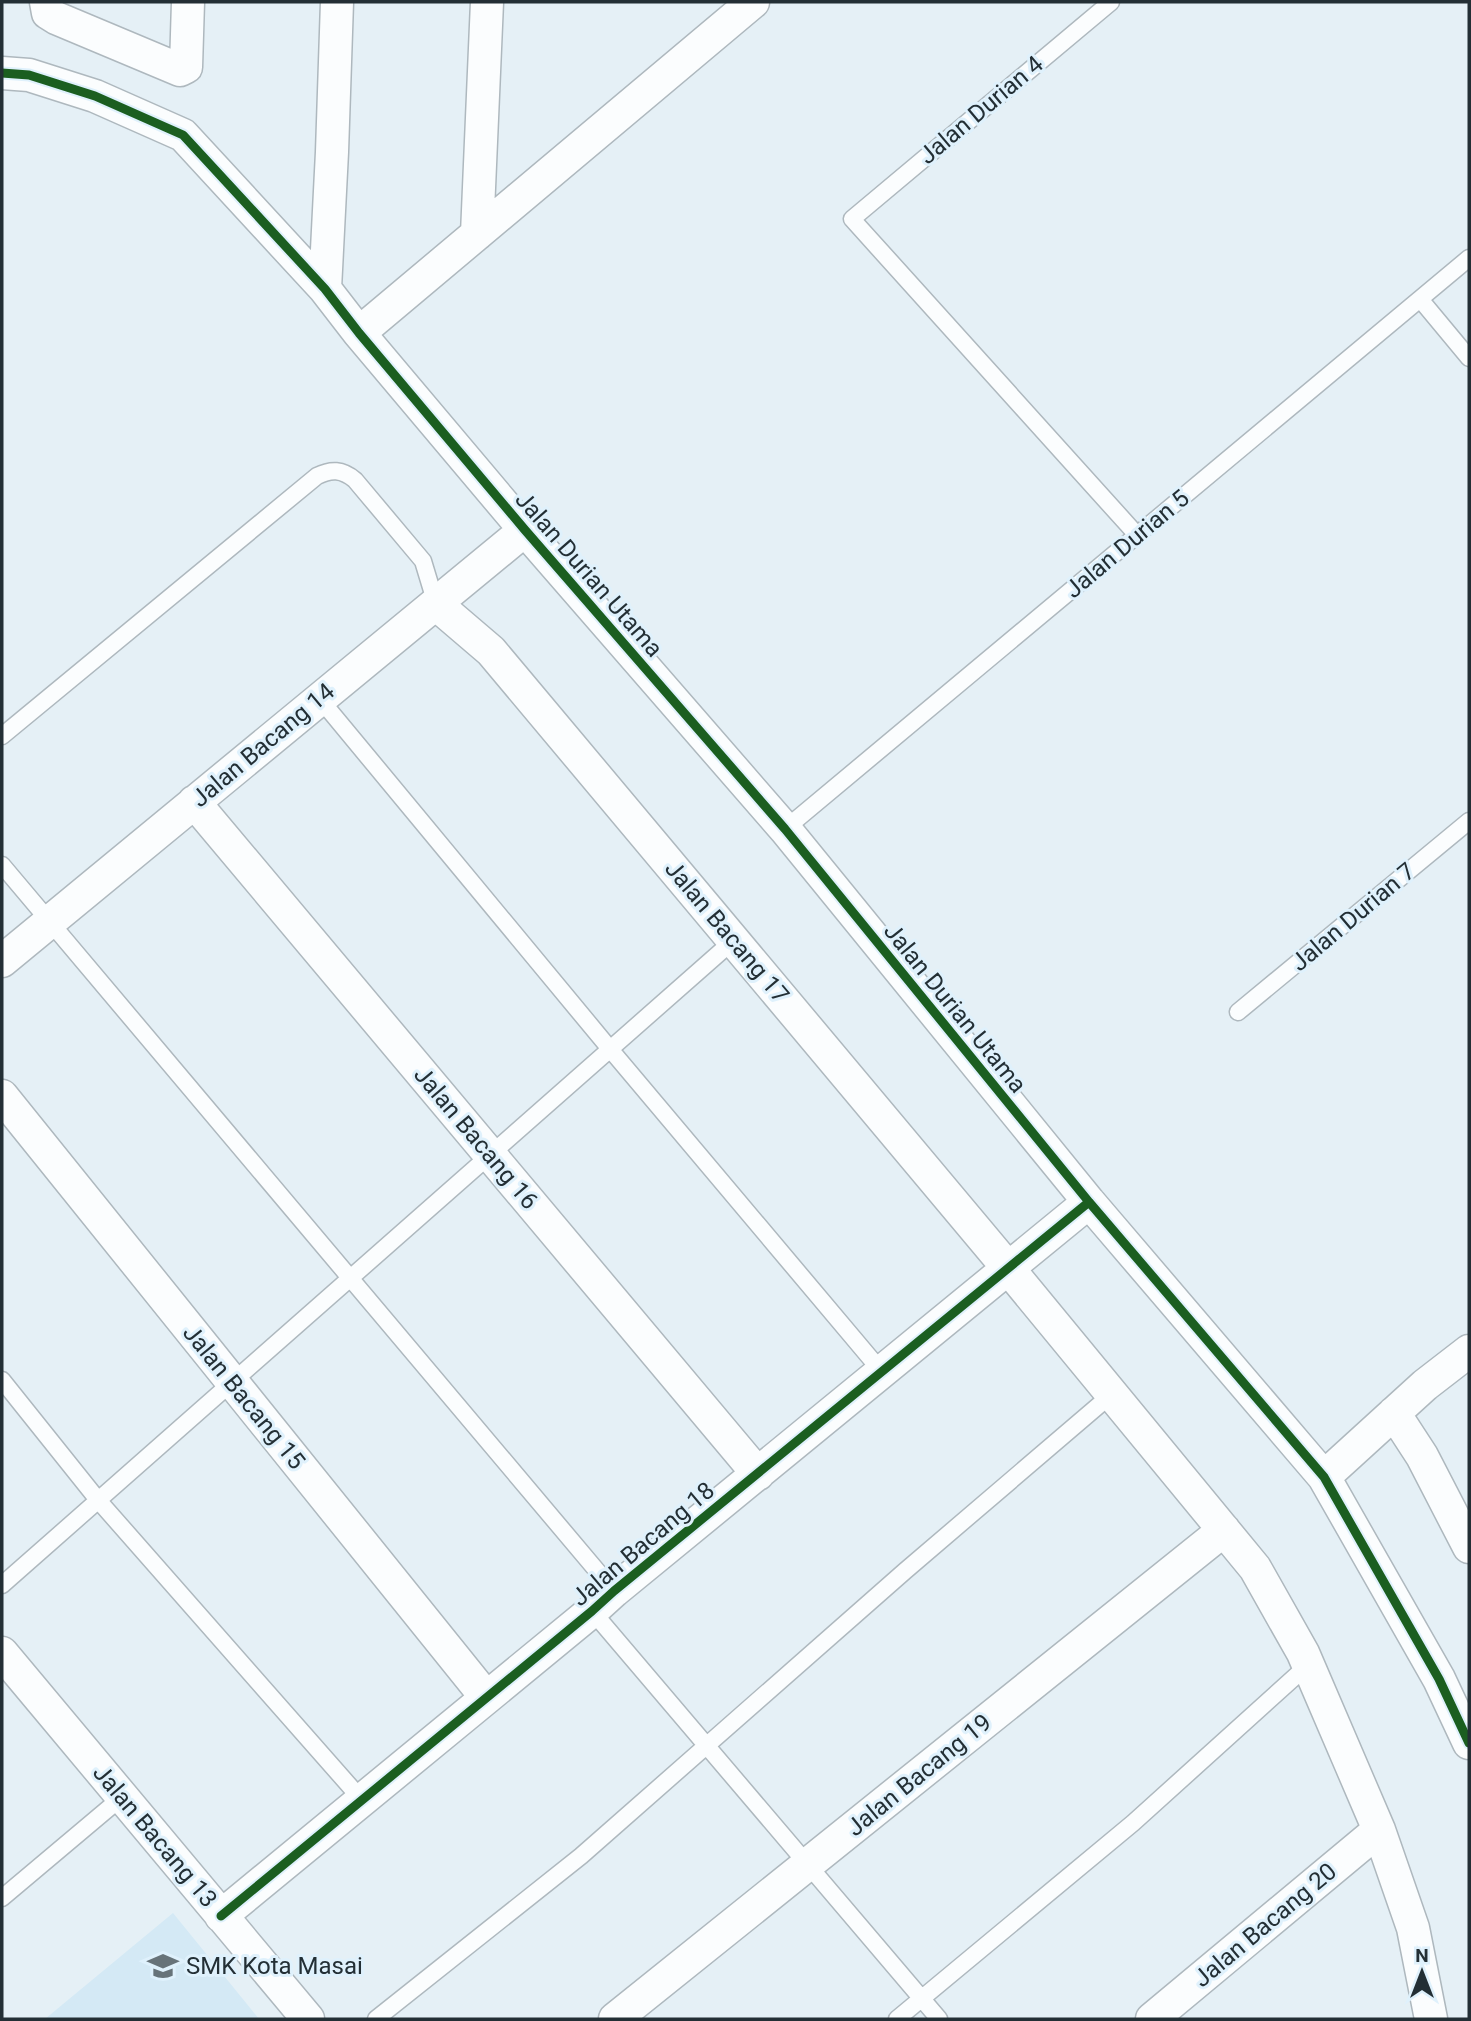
<svg xmlns="http://www.w3.org/2000/svg" width="1471" height="2021" font-family="Roboto,sans-serif">
  <style>
    .built { fill: #d4e9f5 }
    .lines { fill: none; stroke-linecap: round; stroke-linejoin: round }
    .service-casing { stroke: #aeb8be; stroke-width: 19 }
    .minor-casing { stroke: #aeb8be; stroke-width: 35 }
    .service { stroke: #fbfdfe; stroke-width: 16 }
    .minor { stroke: #fbfdfe; stroke-width: 32 }
    .cycleway-casing { stroke: #dff1fc; stroke-width: 13 }
    .cycleway { stroke: #1b5e20; stroke-width: 9 }
    .labels { text-anchor: middle; stroke-width: 6; stroke-linejoin: round; paint-order: stroke }
    .street-label { font-size: 24px; fill: #232f35; stroke: #dff1fc }
    .poi-label { font-size: 24px; fill: #232f35; stroke: #dff1fc; text-anchor: start }
  </style>
  <rect width="100%" height="100%" fill="#e5f0f6"/>
  <path class="built" d="M173,1913L259,2019H45Z"/>
  <g class="lines">
    <g class="service-casing">
      <path id="service" d="M1111,2L852,219L1137,535
        M1420,299L1469,358
        M320,699L610,1049L882,1372
        M2,736L317,476C331,469 342,469 355,480L423,561L436,604
        M785,829L1469,258
        M2,865L614,1591
        M1238,1012L1469,821
        M2,1380L98,1500L362,1800
        M2,1585L734,940
        M592,1611L939,2019
        M2,1898L122,1797
        M376,2019L581,1856L905,1571L1112,1394
        M897,2019L1133,1823L1308,1665"/>
    </g>
    <g class="minor-casing">
      <path id="minor" d="M46,2L48,13L56,18L180,70L186,67L188,2
        M2,73L29,75L95,96L183,135L325,289L359,333L525,530L785,829L1089,1202L1324,1477L1439,1679L1469,1743
        M477,234L487,2
        M325,289L332,152L337,2
        M359,333L753,2
        M436,604L491,651L1008,1268L1255,1568L1303,1653L1379,1830L1413,1928L1431,2019
        M194,802L758,1474
        M2,961L525,530
        M2,1096L486,1697
        M1394,1413L1422,1456L1469,1547
        M1324,1477L1425,1385L1469,1351
        M2,1653L308,2019
        M221,1916L592,1611L614,1591L1089,1202
        M615,2019L1224,1530
        M1152,2019L1379,1830"/>
    </g>
    <use href="#service" class="service"/>
    <use href="#minor" class="minor"/>
    <g class="cycleway-casing">
      <path id="cycleway" d="M2,73L29,75L95,96L183,135L325,289L359,333L525,530L785,829L1089,1202L1324,1477L1439,1679L1469,1743
        M221,1916L592,1611L614,1591L1089,1202"/>
    </g>
    <use href="#cycleway" class="cycleway"/>
  </g>
  <defs>
    <g id="school-bare" transform="scale(2.415)"><path d="M0-5L7-2L0 1L-7-2ZM-4 1L0 2.5L4 1V4Q0 6-4 4Z" fill="#677379" stroke="#dff1fc" stroke-width="2.5" paint-order="stroke"/></g>
  </defs>
  <g fill-rule="evenodd">
    <use href="#school-bare" x="163" y="1966"/>
  </g>
  <g class="labels">
    <g class="street-label">
      <text transform="translate(981 110) rotate(-40)" y="8">Jalan Durian 4</text>
      <text transform="translate(1127 544) rotate(-40)" y="8">Jalan Durian 5</text>
      <text transform="translate(589 574) rotate(49)" y="8">Jalan Durian Utama</text>
      <text transform="translate(263 745) rotate(-40)" y="8">Jalan Bacang 14</text>
      <text transform="translate(1353 917) rotate(-40)" y="8">Jalan Durian 7</text>
      <text transform="translate(727 932) rotate(50)" y="8">Jalan Bacang 17</text>
      <text transform="translate(955 1008) rotate(51)" y="8">Jalan Durian Utama</text>
      <text transform="translate(476 1138) rotate(50)" y="8">Jalan Bacang 16</text>
      <text transform="translate(244 1397) rotate(51)" y="8">Jalan Bacang 15</text>
      <text transform="translate(643 1544) rotate(-40)" y="8">Jalan Bacang 18</text>
      <text transform="translate(919 1775) rotate(-39)" y="8">Jalan Bacang 19</text>
      <text transform="translate(155 1836) rotate(50)" y="8">Jalan Bacang 13</text>
      <text transform="translate(1265 1925) rotate(-40)" y="8">Jalan Bacang 20</text>
    </g>
    <g class="poi-label">
      <text x="186" y="1974">SMK Kota Masai</text>
    </g>
  </g>
  <rect width="1471" height="2021" fill="none" stroke="#232f35" stroke-width="7"/>
  <g transform="translate(1422 1972)" stroke="#dff1fc" stroke-width="5" paint-order="stroke">
  <path d="M0-5L12 26L0 18L-12 26Z" fill="#232f35"/>
  <text y="-10" font-size="19" font-weight="bold" text-anchor="middle" fill="#232f35">N</text>
  </g>
</svg>
